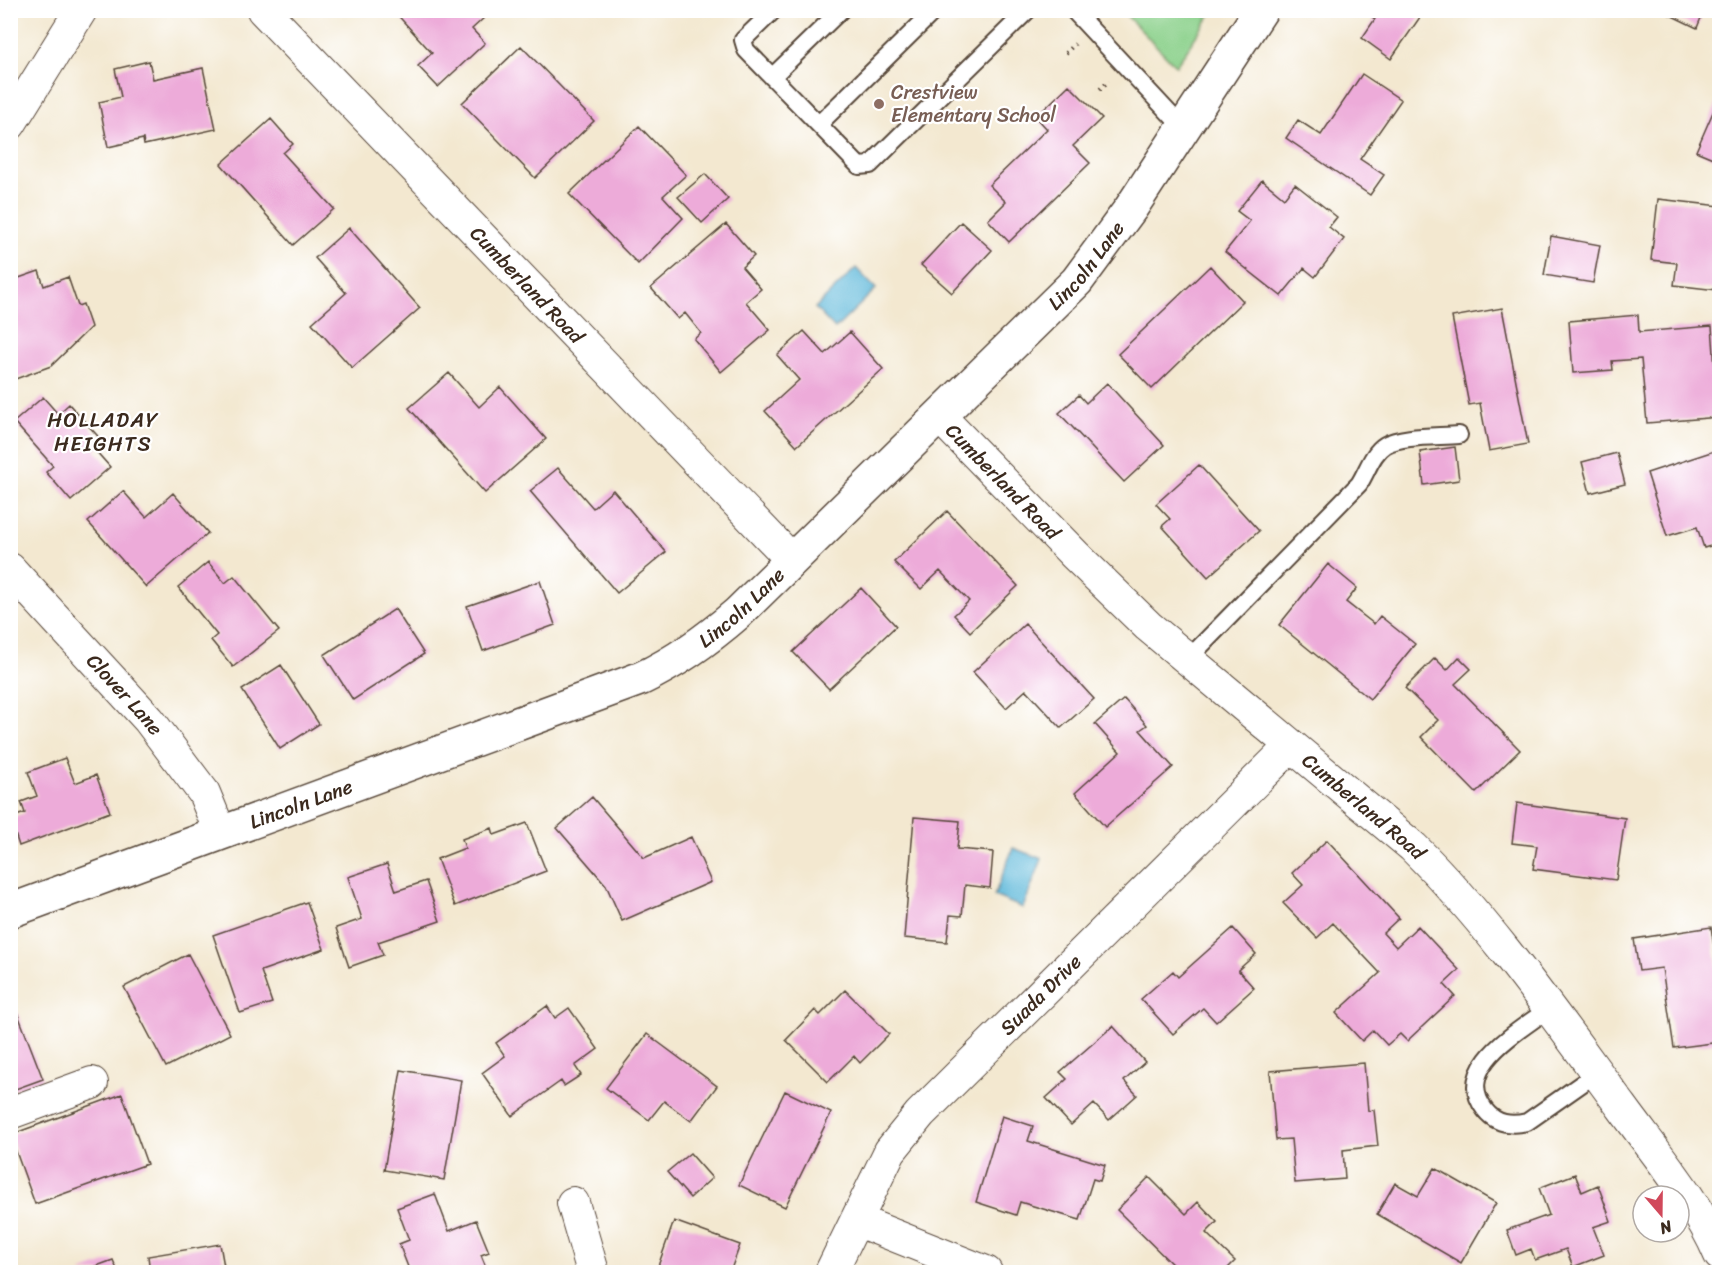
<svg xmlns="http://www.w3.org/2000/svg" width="1730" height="1283" font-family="Sriracha,sans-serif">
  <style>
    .green { fill: #8ad08a; stroke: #627d54; stroke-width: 1.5 }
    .water { fill: #5bb7d9; stroke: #4b707c; stroke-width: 1.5 }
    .building { fill: #edabd9 }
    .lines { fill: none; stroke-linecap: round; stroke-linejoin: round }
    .lane-casing { stroke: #574639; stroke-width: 20 }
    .street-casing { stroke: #574639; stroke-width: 34 }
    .secondary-casing { stroke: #574639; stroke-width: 36 }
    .path { stroke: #574639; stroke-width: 4; stroke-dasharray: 1.5 4.5; stroke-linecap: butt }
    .lane { stroke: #fff; stroke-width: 16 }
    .street { stroke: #fff; stroke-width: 32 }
    .secondary { stroke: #fff; stroke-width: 33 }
    .education-dot { fill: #8d6e63; stroke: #fff; stroke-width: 2 }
    .labels { text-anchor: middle; stroke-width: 4.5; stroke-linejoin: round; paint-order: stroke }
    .education-label { font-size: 20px; fill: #785e54; stroke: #fff; text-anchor: start }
    .street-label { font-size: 20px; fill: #3b2a1e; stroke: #fff }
    .neighbourhood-label { font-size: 21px; letter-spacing: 1.5px; fill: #3b2a1e; stroke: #fff }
  </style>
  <rect width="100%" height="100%" fill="#fff"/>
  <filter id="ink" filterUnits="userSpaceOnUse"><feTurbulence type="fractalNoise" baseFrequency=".0167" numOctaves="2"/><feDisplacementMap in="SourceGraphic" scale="12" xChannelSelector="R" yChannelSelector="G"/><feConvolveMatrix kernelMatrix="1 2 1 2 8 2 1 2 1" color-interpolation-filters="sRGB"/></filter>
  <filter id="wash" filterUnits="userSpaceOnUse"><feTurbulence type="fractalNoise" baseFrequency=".008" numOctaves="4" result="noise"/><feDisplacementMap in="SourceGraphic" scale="24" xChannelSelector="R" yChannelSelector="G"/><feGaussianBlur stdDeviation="1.35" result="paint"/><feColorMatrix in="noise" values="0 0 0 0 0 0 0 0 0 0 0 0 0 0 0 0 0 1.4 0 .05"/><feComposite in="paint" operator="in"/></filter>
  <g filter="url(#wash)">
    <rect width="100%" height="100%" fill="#f3e8d0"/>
    <path class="green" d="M1122,11H1213L1176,66Z"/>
    <path class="water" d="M856,268L876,289L835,329L815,308Z
      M1013,848L1042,859L1023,908L994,896Z"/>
    <g id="blocks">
      <path class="building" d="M393,10H479L485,17L472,29L485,43L438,87L418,66L432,53Z
        M1368,10H1425L1391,59L1362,38L1375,19L1366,13Z
        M1660,10H1704L1697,28Z
        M521,46L594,121L535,178L462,103Z
        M149,61L153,79L203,68L216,129L144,145L143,139L108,147L99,102L121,97L115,69Z
        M1362,74L1401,100L1360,159L1384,175L1370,195L1286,138L1298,120L1321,135Z
        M1069,85L1102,118L1073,146L1090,163L1009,242L988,220L1006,202L989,185L1047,129L1036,117Z
        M1720,96V161L1696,151Z
        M271,119L293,144L283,153L334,209L293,245L221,164Z
        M639,126L686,175L663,196L683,218L638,264L569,194Z
        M705,174L728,199L702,223L678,197Z
        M1262,180L1284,198L1295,184L1337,217L1329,227L1344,239L1315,277L1304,268L1281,296L1225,252L1250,221L1237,211Z
        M1658,199L1720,206V273L1717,290L1674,285L1677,263L1651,260Z
        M961,222L992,250L952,293L921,265Z
        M726,224L754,256L742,267L761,289L746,302L770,330L721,372L694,339L701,333L685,313L678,319L651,288Z
        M349,228L420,308L352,368L312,323L346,293L315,258Z
        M1551,236L1600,245L1593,283L1544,275Z
        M1210,266L1243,301L1152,389L1118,354Z
        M39,271L44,286L68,277L78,306L83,304L91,327L51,366L10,381V296L17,294L13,280Z
        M1502,308L1528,444L1489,451L1480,403L1469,405L1452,317Z
        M1638,315L1639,332L1712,326L1715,368H1720V417L1647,423L1641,359L1612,361L1613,370L1573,373L1569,321Z
        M804,331L825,354L850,332L883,369L797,446L765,411L799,380L777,355Z
        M449,373L479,407L500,387L546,439L485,493L409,408Z
        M1107,383L1164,445L1124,482L1059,413L1079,395L1086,403Z
        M43,397L58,414L69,404L104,443L95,450L110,467L71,501L46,472L53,466L14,422Z
        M1455,447L1459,480L1424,485L1420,452Z
        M1720,449V543L1704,548L1697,527L1667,536L1647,473Z
        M1617,453L1625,484L1590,493L1582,462Z
        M1199,465L1259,531L1208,577L1162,526L1170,519L1156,504Z
        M558,468L593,508L613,490L666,552L617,593L530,491Z
        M123,491L146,517L173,493L208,533L146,587L88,522Z
        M947,511L1018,586L970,632L954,615L969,601L940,571L921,589L894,562Z
        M208,562L225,583L234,576L279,631L233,667L211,640L217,635L178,587Z
        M1328,564L1357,588L1346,602L1374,624L1380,616L1415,644L1370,699L1279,625Z
        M540,581L555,625L483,651L467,606Z
        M861,588L896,626L829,689L793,652Z
        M395,609L424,654L353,700L324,655Z
        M1025,624L1094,699L1061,728L1026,690L1006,708L973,672Z
        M1459,657L1471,669L1455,684L1520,750L1476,793L1421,737L1438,720L1405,688L1435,658L1447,670Z
        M281,665L319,724L280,749L242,690Z
        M1124,699L1147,725L1140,730L1173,767L1105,827L1075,793L1120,752L1095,724Z
        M65,758L75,783L96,775L110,812L19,846L10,818L25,813L21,802L37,796L28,772Z
        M592,797L644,858L691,837L711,882L622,921L606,885L557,828Z
        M1517,803L1625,818L1616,880L1533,869L1537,846L1512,843Z
        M914,817L960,821L957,849L993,852L990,888L965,885L962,916L950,915L947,942L904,938Z
        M527,823L546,871L455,906L437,859L465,848L462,839L492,828L494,835Z
        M1327,840L1399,918L1383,933L1396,947L1418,926L1459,970L1444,984L1455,996L1407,1041L1400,1034L1387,1045L1373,1030L1362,1041L1336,1013L1380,973L1333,923L1317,938L1283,903L1303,885L1292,873Z
        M387,864L396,891L426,881L440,921L378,942L383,955L349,967L336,928L362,919L348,877Z
        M307,902L324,949L261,971L272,1003L240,1013L213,935Z
        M1711,927L1720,985V1042L1674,1048L1662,968L1639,971L1634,939Z
        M1233,928L1256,954L1238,970L1254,988L1216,1022L1203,1008L1173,1034L1141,999L1173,971L1178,977Z
        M188,954L230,1034L166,1067L124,987Z
        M845,990L889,1034L860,1063L854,1056L828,1082L786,1040L815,1010L820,1015Z
        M547,1006L555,1018L569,1008L598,1049L575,1066L581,1075L564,1086L561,1081L512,1116L482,1073L505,1056L496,1043Z
        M17,1012L43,1079L10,1091V1014Z
        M1113,1026L1145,1062L1124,1081L1137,1095L1109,1120L1094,1104L1071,1125L1046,1098L1067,1079L1060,1072Z
        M647,1034L717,1086L691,1121L664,1101L649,1120L606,1088Z
        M1364,1063L1368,1111L1374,1110L1378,1146L1343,1150L1345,1179L1295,1183L1291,1139L1276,1140L1270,1071Z
        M401,1070L461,1080L444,1180L384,1170Z
        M785,1091L831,1113L785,1207L739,1185Z
        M122,1094L147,1164L35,1204L10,1135Z
        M1002,1116L1033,1126L1028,1141L1105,1165L1100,1181L1093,1179L1080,1220L1020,1202L1016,1215L976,1202Z
        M690,1153L712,1178L690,1198L667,1172Z
        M1435,1168L1496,1203L1461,1263L1377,1214L1395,1183L1418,1196Z
        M1575,1174L1582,1192L1598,1185L1611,1221L1593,1227L1604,1255L1573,1267L1566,1249L1535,1260L1531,1249L1516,1255L1507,1230L1549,1215L1539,1188Z
        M1149,1177L1186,1214L1198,1202L1217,1222L1206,1233L1235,1261L1224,1272H1180L1117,1210Z
        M435,1194L449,1231L476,1220L489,1252L481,1255L488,1272H410L399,1244L409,1240L397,1208Z
        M674,1221L740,1245L730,1272H666L657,1269Z
        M220,1244L225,1272H150L148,1256Z
        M113,1260L118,1272H80Z"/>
    </g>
  </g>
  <g filter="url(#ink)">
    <use href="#blocks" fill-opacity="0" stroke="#574639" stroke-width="1.5"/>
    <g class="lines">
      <g class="lane-casing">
        <path id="lane" d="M774,10L743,40L746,50L859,166L870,165L1028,10
          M1073,10L1184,129
          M772,77L841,10
          M819,124L935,10
          M1188,659L1359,484C1367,472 1372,453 1385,445C1401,435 1440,437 1459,435
          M1548,1009C1520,1031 1452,1067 1485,1110C1496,1124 1510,1126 1527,1122L1597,1073"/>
      </g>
      <g class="street-casing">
        <g id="street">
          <path id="s1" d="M263,10L792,560"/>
          <path d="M10,124L81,10"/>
          <path id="s2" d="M940,417L1075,555L1148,626L1413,847C1492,925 1556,1018 1622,1107C1656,1154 1697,1201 1720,1255"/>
          <path id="s3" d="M10,569L149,720L204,793L220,832"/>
          <path d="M10,1113L92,1083"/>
          <path d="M573,1203L593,1272"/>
          <path d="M858,1221L986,1272"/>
          <path id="s4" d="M831,1272L890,1151L920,1114L1291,746"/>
        </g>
      </g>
      <g class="secondary-casing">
        <g id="secondary">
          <path id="s5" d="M10,911L642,678C678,661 708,639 738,613L1077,281L1131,208L1261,10"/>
        </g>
      </g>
      <path class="path" d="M1066,53L1075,44
        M1100,89L1109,81"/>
      <use href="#lane" class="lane"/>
      <use href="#street" class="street"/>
      <use href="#secondary" class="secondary"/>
    </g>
  </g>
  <circle class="education-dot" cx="879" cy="104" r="6"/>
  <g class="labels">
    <g class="education-label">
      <text x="891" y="99">Crestview<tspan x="891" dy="23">Elementary School</tspan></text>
    </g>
    <g class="street-label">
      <text dy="7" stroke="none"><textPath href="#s5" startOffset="1282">Lincoln Lane</textPath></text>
      <text dy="7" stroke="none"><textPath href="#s1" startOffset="381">Cumberland Road</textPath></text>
      <text dy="7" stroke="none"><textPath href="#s2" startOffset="90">Cumberland Road</textPath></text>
      <text dy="7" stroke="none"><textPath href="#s5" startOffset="796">Lincoln Lane</textPath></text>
      <text dy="7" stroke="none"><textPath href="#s3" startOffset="170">Clover Lane</textPath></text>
      <text dy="7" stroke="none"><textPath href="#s5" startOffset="310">Lincoln Lane</textPath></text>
      <text dy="7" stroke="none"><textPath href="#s2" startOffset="576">Cumberland Road</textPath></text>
      <text dy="7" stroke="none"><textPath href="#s4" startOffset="352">Suada Drive</textPath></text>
    </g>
    <g class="neighbourhood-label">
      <text x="103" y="427">HOLLADAY<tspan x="103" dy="24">HEIGHTS</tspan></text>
    </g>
  </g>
  <rect width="1730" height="1283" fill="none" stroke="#fff" stroke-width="36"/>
  <g transform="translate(1661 1214) rotate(160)"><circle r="28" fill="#ffffff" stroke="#b1aaa5" stroke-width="1.5"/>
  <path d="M0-4.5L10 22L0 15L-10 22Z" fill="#d1495b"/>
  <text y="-9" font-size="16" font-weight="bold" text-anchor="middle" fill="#3b2a1e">N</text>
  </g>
</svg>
